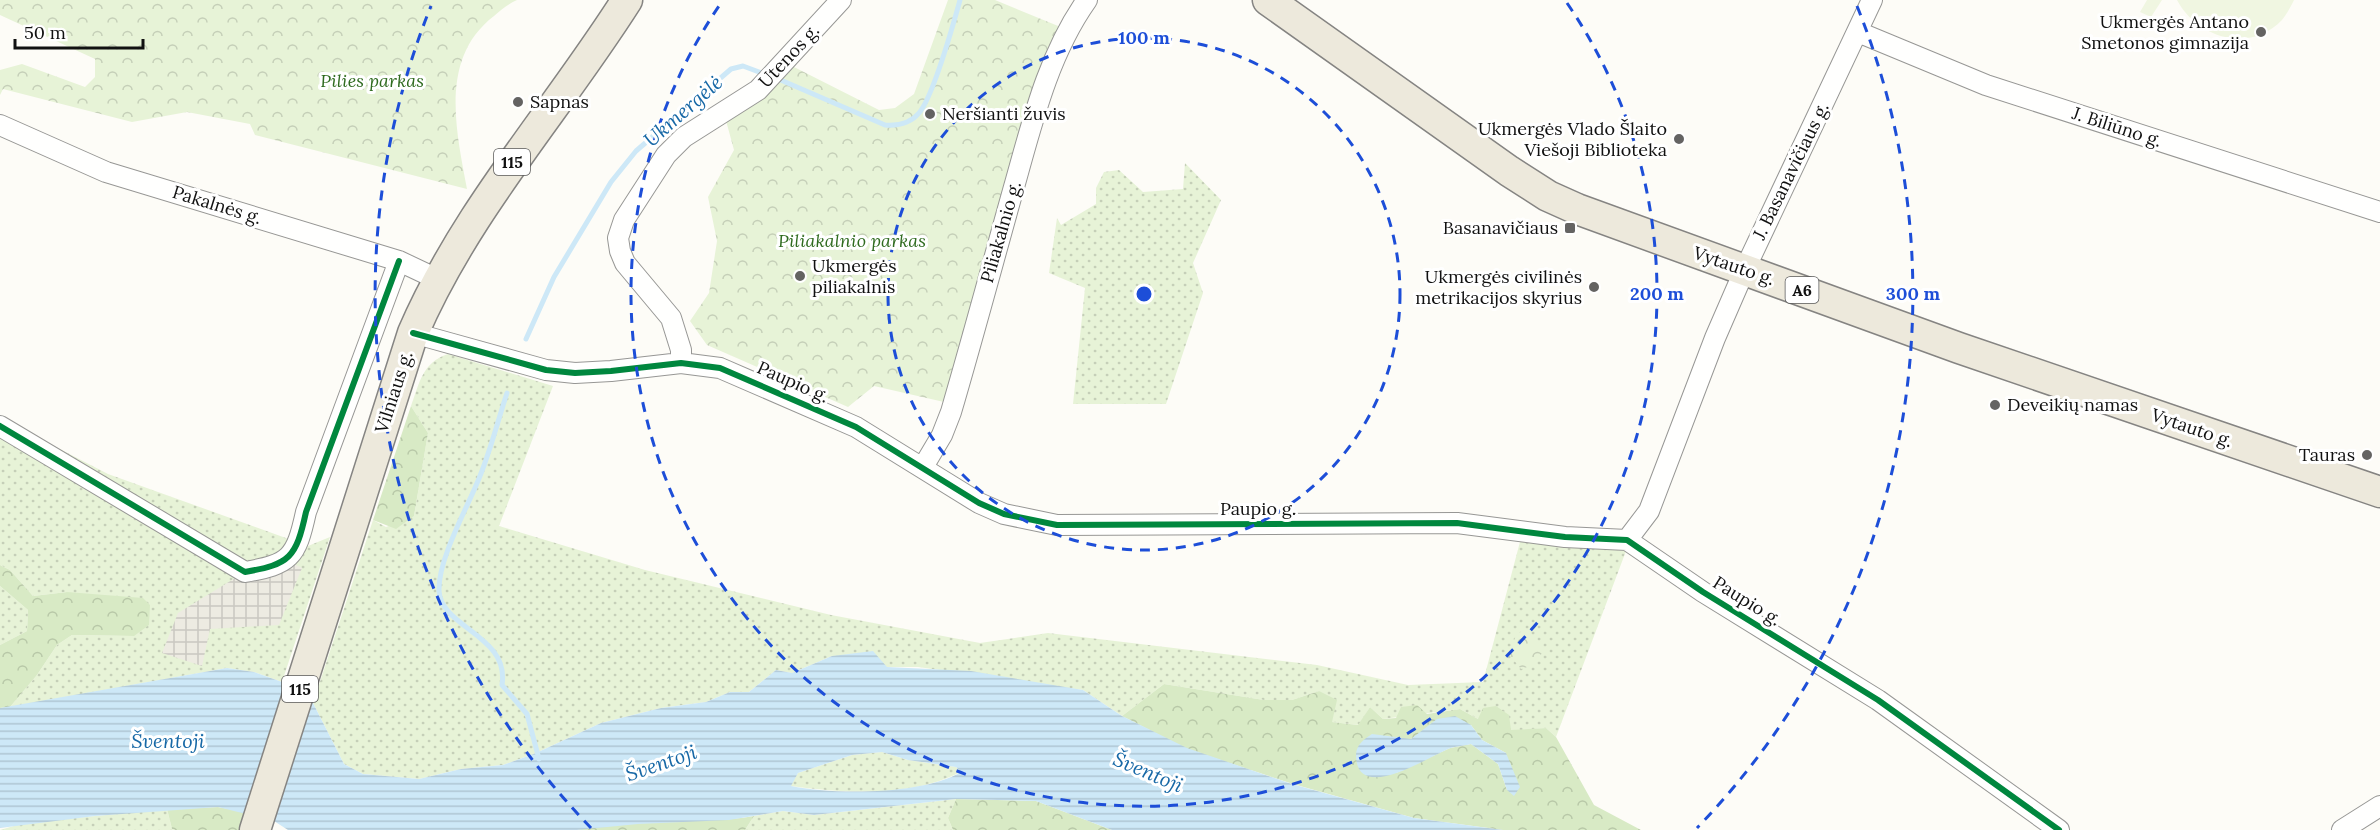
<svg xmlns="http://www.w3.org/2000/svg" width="2380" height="830" font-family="Lora,serif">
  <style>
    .grass { fill: url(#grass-dots) }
    .forest { fill: url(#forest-crowns); fill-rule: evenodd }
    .park { fill: url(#park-crowns) }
    .pitch { fill: #f0f6e1 }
    .plaza { fill: url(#plaza-grid) }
    .water { fill: url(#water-rules); fill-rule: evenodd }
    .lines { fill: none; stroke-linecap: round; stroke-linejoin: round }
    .stream { stroke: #cde8f7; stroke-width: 5 }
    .street-casing { stroke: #979795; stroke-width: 22 }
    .primary-casing { stroke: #858482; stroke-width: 33 }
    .street { stroke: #fffffe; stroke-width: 20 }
    .primary { stroke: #ede9dc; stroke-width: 30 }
    .cycleway-casing { stroke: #fff; stroke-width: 10 }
    .cycleway { stroke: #00873e; stroke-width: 6 }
    .ring { fill: none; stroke: #1d4ed8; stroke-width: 3; stroke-dasharray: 10 8 }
    .poi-dot { fill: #646362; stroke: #fff; stroke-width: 2 }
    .labels { text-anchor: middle; stroke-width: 6; stroke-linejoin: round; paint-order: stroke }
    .shield { fill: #fff; stroke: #585858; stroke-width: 1.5 }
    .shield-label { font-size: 16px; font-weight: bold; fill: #111 }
    .poi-label { font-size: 18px; fill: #111; stroke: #fff; text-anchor: end }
    .street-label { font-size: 18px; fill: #111; stroke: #fff }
    .park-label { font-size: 18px; font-style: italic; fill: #2f6b1f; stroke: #fff }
    .water-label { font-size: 20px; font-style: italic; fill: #1768a6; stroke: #fff }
    .centre { fill: #1d4ed8; stroke: #fff; stroke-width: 3 }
    .ring-label { font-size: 18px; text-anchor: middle; font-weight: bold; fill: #1d4ed8; stroke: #fff; stroke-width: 6; stroke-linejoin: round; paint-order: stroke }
  </style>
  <defs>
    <pattern id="grass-dots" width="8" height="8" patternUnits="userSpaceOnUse" patternTransform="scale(1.5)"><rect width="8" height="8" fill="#e7f3d7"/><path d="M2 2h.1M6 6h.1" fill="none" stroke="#c5cfb8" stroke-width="1.8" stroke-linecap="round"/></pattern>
    <pattern id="forest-crowns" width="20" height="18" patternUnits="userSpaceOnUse" patternTransform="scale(1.5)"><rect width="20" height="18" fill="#d8eac5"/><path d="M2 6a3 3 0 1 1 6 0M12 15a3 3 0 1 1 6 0" fill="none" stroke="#b8c8a8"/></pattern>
    <pattern id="park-crowns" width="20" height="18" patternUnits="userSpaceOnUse" patternTransform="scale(1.5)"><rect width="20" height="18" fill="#e7f3d7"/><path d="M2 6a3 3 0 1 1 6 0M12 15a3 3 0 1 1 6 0" fill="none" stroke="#c5cfb8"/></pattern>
    <pattern id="plaza-grid" width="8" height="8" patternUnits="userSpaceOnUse" patternTransform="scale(1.5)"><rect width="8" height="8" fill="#edebe2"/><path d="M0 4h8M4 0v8" fill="none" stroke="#cac8c1"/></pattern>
    <pattern id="water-rules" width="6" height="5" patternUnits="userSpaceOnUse" patternTransform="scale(1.5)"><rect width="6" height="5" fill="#cde8f7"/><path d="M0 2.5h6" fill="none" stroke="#afc6d3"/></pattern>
  </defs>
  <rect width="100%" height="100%" fill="#fdfcf7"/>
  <path class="grass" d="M1185,163L1221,200L1193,263L1203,293L1166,404H1073L1085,288L1049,273L1057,218L1061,225L1096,204V188L1104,172L1119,170L1143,192L1183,189Z
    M448,354L553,386L499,526L645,570L831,615L980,643L1048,633L1317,665L1408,685L1483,682L1521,538L1626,551L1556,737L1546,728L1510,731L1478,719L1460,709L1383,719L1370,707L1359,725L1332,722L1319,691L1292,700H1264L1164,684L1122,716L1083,690L918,667H887L832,656L792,673L776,670L749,692H730L706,702L661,708L601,723L536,753L503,765L461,769L419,779L363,774L344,764L313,703L373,520L386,527L414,516L428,433L411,406C420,382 422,363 448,354Z
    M0,418L108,474L308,546L330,537L282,682L254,672L227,668L10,707L37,675L57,645L72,635L134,636L67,592L33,596L10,570L0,565Z
    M0,586L28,610L27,631L0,645Z
    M882,752L908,760L956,767L961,772C910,798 845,793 790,786L798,773L852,755Z
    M956,799L948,818L953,830H745L754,816L783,811L814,815Z
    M167,809L172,829L175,830H0L24,823Z"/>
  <path class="forest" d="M411,406L428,433L414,516L396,529L373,520Z
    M0,565L10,570L33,596L67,592L143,598L150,605L149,625L134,636L72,635L57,645L37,675L10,707L0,708V645L27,631L28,610L0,586Z
    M1164,684L1264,700H1292L1319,691L1337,700L1332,722L1358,725L1370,707L1383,719L1396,718L1401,707L1417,705L1427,714L1460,709L1478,719L1483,708L1496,706L1509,715L1511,730L1546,728L1556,737L1594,805L1641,830H1503L1414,818L1293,784L1187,749L1122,716ZM1471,725L1482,740L1506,753L1507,790L1498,764L1471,744L1450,748L1396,773L1399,739H1411L1422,732Z
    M956,799L1036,801L1112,830H953L948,818Z
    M218,807L246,812L239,830H175L172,829L167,809Z
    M754,816L745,830H577C634,815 696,826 754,816Z"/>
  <path class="park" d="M0,0H517C508,4 501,10 494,16C439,58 456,130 467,189L255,135L250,124L187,112L132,122L3,89L0,95V70L22,64L85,87L95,77V59L0,15Z
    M948,0H995L1063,28L944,402L874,386L848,407L707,345L690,321L709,293L717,241L708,197L734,150L725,117L792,66L879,110L895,108L914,94Z
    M1525,628L1544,651L1531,666L1521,669L1508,653L1516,636Z"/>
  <path class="pitch" d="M2147,0H2162L2151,17L2140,12Z
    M2177,0H2294C2291,6 2287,14 2282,20C2250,54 2197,38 2177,0Z"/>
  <path class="plaza" d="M287,560L302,568L279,625L210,629L202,666L162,653L178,613L245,572Z"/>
  <path class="water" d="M873,651L887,667L971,671L1083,690L1122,716L1187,748L1292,784L1414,818L1503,830H1112L1036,801L956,799L814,815L783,811L729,820L638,824L577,830H288L274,821L218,807L95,816L0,828V708L227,668L254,672L282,682L313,703L344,764L363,774L419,779L461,769L503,765L536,753L601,723L661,708L706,702L730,692H749L776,670L792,673L832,656ZM882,752L908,760L956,767L961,772C923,795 833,795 791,786L798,773L852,755Z
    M1455,716L1471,725L1482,740L1506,753L1520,787L1514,796L1507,790L1498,764L1471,744C1463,746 1455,746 1448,749C1427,758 1356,804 1356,755C1356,745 1364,739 1372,734L1411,739L1437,719Z"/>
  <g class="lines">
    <path class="stream" d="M776,78L885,125C898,126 910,124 919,113C934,95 953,25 960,0
      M526,339L554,277L611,182L636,151L731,69L743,66L767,75
      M507,393C498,420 491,449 480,476C468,507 438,558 439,591C441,628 510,635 502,685L527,714L539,759"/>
    <g class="street-casing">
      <path id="street" d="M1858,32L1986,85L2380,212
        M0,125L106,172L399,261L437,279
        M413,333L546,370L575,373L611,371L681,363L720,368L856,427L979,503L1004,514L1057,525L1457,523L1565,537L1627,540L1703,592L1878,700L2059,830
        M681,363V350L671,318L625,263L620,251L618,238L624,220L666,155L684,137L758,90L841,0
        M0,426L245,572C290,564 296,558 306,512L399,261
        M923,467L942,435L951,412C973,337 993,262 1014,187C1032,123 1048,55 1087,0
        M1627,540L1649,511L1715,338L1745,269L1872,0
        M2342,830L2380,806"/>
    </g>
    <g class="primary-casing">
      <path id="primary" d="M1268,0L1509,171L1548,196L1577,209L1959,348L2380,492
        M255,830L413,333C466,210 556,112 627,0"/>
    </g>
    <use href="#street" class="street"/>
    <use href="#primary" class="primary"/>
    <g class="cycleway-casing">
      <path id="cycleway" d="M413,333L546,370L575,373L611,371L681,363L720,368L856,427L979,503L1004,514L1057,525L1457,523L1565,537L1627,540L1703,592L1878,700L2059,830
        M0,426L245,572C290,564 296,558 306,512L399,261"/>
    </g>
    <use href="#cycleway" class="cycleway"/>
  </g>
  <g class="ring">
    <circle cx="1144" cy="294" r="256"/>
    <path d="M1567 3A513 513 0 1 1 721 3"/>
    <path d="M591 828A769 769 0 0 1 431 6M1857 6A769 769 0 0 1 1697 828"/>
  </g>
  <g class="poi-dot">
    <circle cx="2261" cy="32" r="6"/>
    <circle cx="518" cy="102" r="6"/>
    <circle cx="930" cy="114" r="6"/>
    <circle cx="1679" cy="139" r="6"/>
    <rect x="1564" y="222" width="12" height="12" rx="3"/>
    <circle cx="800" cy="276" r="6"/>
    <circle cx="1594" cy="287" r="6"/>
    <circle cx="1995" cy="405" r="6"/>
    <circle cx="2367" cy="455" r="6"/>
  </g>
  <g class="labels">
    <g class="shield">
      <rect x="494" y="149" width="36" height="26" rx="4.5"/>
      <rect x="1785.5" y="277" width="33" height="26" rx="4.5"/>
      <rect x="282" y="676" width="36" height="26" rx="4.5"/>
    </g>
    <g class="shield-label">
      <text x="512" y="168">115</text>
      <text x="1802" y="296">A6</text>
      <text x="300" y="695">115</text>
    </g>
    <g class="poi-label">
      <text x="2249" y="28">Ukmergės Antano<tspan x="2249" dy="21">Smetonos gimnazija</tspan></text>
      <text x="530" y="108" text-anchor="start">Sapnas</text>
      <text x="942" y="120" text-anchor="start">Neršianti žuvis</text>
      <text x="1667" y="135">Ukmergės Vlado Šlaito<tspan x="1667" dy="21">Viešoji Biblioteka</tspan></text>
      <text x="1558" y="234">Basanavičiaus</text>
      <text x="812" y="272" text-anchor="start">Ukmergės<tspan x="812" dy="21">piliakalnis</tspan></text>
      <text x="1582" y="283">Ukmergės civilinės<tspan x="1582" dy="21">metrikacijos skyrius</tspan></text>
      <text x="2007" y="411" text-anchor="start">Deveikių namas</text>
      <text x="2355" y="461">Tauras</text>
    </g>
    <g class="street-label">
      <text transform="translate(789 56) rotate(-47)" y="6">Utenos g.</text>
      <text transform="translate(2117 127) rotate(18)" y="6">J. Biliūno g.</text>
      <text transform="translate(1791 171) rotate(-64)" y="6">J. Basanavičiaus g.</text>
      <text transform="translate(217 205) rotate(17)" y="6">Pakalnės g.</text>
      <text transform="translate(1001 232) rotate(-74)" y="6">Piliakalnio g.</text>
      <text transform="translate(1734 266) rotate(19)" y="6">Vytauto g.</text>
      <text transform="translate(793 382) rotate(24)" y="6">Paupio g.</text>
      <text transform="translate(394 392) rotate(-72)" y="6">Vilniaus g.</text>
      <text transform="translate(2192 428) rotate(19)" y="6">Vytauto g.</text>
      <text x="1258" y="515">Paupio g.</text>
      <text transform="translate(1747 601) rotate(32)" y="6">Paupio g.</text>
    </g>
    <g class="park-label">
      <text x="372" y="87">Pilies parkas</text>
      <text x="852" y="247">Piliakalnio parkas</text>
    </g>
    <g class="water-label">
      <text transform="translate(683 111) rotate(-41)" y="7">Ukmergėlė</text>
      <text x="168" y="748">Šventoji</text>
      <text transform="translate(661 763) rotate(-19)" y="7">Šventoji</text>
      <text transform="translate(1148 772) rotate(23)" y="7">Šventoji</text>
    </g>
  </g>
  <circle cx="1144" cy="294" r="9" class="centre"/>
  <g class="ring-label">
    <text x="1144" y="44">100 m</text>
    <text x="1657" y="300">200 m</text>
    <text x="1913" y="300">300 m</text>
  </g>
  <path d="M15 39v9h128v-9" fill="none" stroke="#111111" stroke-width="3"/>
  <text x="24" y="39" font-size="18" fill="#111111" stroke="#ffffff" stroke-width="4.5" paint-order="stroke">50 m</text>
</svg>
